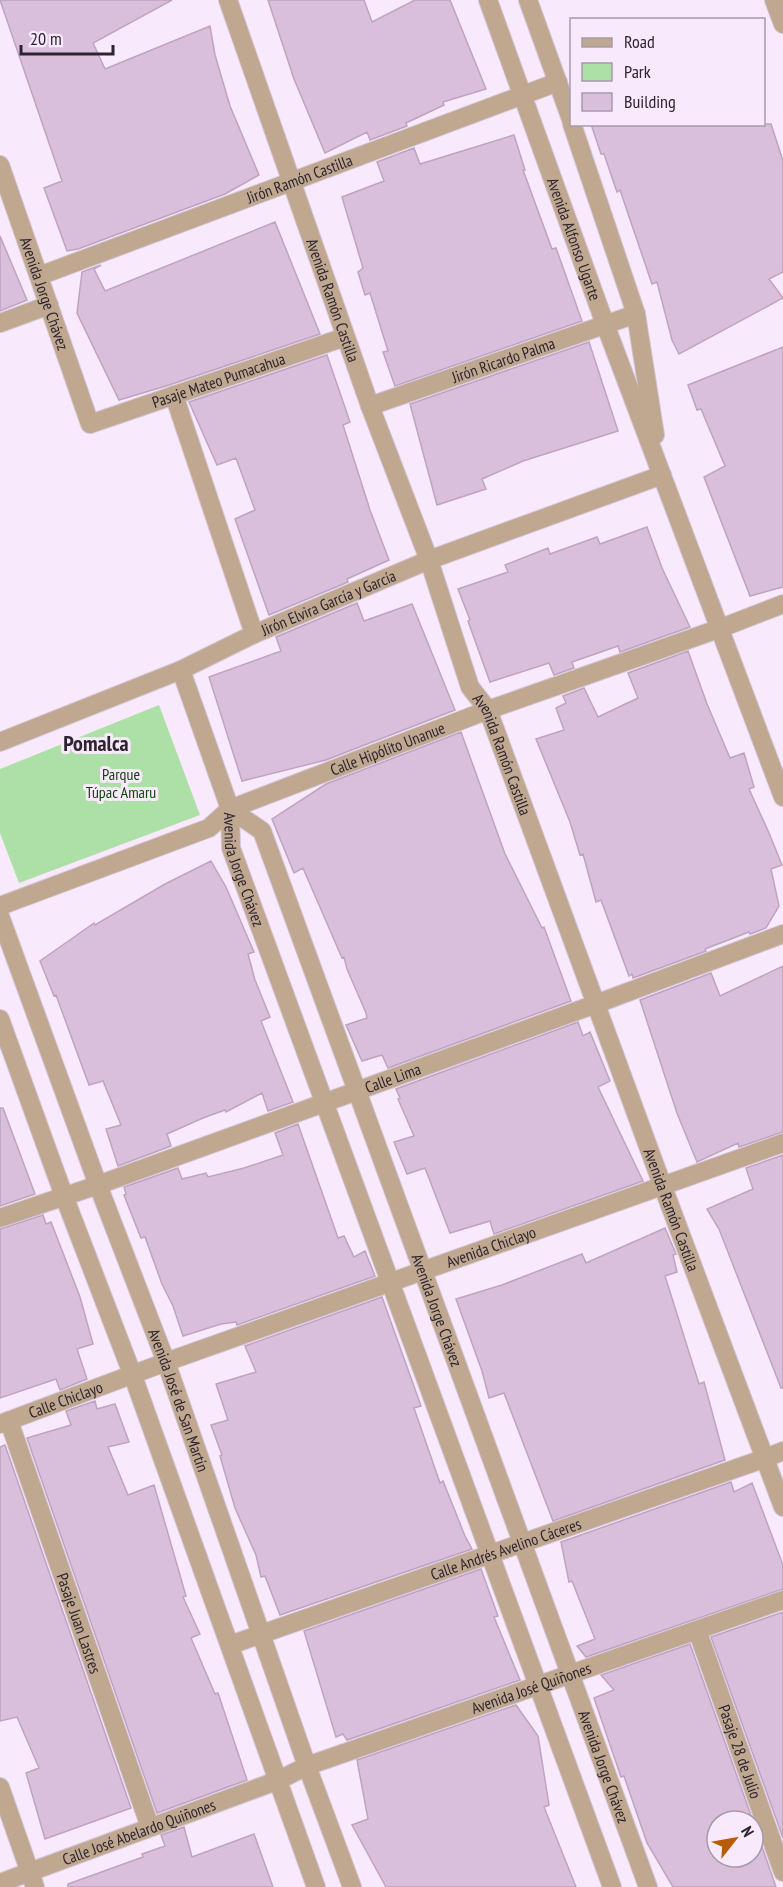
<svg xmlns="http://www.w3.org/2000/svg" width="783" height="1887" font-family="'PT Sans Narrow',sans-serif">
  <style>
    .green { fill: #ade0a7 }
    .building { fill: #dabfdd; stroke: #bea4c1; stroke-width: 1.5 }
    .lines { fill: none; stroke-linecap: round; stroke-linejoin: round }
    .street-casing { stroke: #d4c6d7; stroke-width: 20 }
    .street { stroke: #bfa790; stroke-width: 18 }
    .labels { text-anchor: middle; stroke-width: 6; stroke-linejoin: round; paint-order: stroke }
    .street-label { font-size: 16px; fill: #2d242f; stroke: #f9e9fc }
    .park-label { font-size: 16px; fill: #11450d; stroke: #f9e9fc }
    .district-label { font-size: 22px; font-weight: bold; fill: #2d242f; stroke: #f9e9fc }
  </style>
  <rect width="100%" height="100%" fill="#f9e9fc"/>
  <path class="green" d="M159,705L200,815L19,883L0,833V769Z"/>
  <path class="building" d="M0,0H172L93,43L105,69L210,26L215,55L230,106L259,175L225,194L78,249L67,251L44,188L62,181Z
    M268,0H364L372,22L415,0H450L486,89L443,102L444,105L406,123L407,126L370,140L367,132L325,153L294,79Z
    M591,124H771L783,161V272L769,279L783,298L679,354L672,340L657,282L652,284L620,190L617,192L604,154H601Z
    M514,135L525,170H523L552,249L556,248L582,321L395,386L383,352L388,351L370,293L365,295L358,272L363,268L342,197L384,181L377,162L414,148L420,164Z
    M275,222L320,334L166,386L119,400L77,313L82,272L101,265L94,269L105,291Z
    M0,236L27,300L0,311Z
    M589,342L618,431L523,461L482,479L486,489L437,505L410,404Z
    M783,347V587L750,596L704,477L725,466L701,409L697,410L688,385Z
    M327,355L350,422L343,425L370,510L389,560L347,579L348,582L269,615L235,519L255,510L236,458L217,465L189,402Z
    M647,527L662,568L690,627L620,652L618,646L572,662L574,668L554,675L549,663L490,682L468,621L470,620L458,589L508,572L505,565L548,548L550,554L597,537L600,544Z
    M357,603L364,621L412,604L455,710L326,760L242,781L209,677L281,651L276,637Z
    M688,651L707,704L730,758L744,753L754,787L749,789L769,833L782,865L771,869L779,906L766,928L750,934L749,932L705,949L706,951L633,978L632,974L629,976L601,900L596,902L583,854L580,855L570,822L536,739L564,730L556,708L566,703L563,696L584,688L598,717L638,698L628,673Z
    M461,732L505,854L542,928L544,927L571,1001L388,1068L382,1055L362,1061L346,1025L367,1018L366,1013L347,969L344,957L342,958L303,868L294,873L272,819L326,784Z
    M211,861L226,887L254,952L248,954L255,980L270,1017L261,1021L293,1102L268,1111L262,1093L226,1112L225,1110L203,1118L167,1134L171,1146L118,1166L106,1129L121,1125L103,1081L89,1085L56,995L54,996L40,961L94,923L95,925L165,884Z
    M783,966V1132L739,1147L738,1143L697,1162L677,1113L640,1000L711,973L720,996Z
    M578,1022L583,1036L590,1032L610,1081L598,1087L643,1181L494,1234L490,1221L450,1233L425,1168L407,1174L394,1142L414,1136L398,1099L400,1098L396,1089Z
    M0,1108H3L35,1194L0,1206Z
    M298,1124L338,1238L344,1236L354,1257L365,1251L375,1276L237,1325L236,1322L221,1324L183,1336L173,1306L162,1284L145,1237L141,1238L124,1195L126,1194L124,1187L178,1168L182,1179L206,1173L208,1177L244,1168L283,1155L275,1133Z
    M783,1155V1388H781L719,1229L707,1209L753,1189L746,1168Z
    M43,1215L46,1224L51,1222L80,1297L93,1344L77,1349L87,1379L60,1390L56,1379L0,1398V1229Z
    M665,1228L676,1254L673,1255L677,1272L665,1276L699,1384L704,1382L725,1460L553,1521L504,1393L489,1398L482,1371L456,1299L502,1285L582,1254L586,1263Z
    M382,1297L421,1406L414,1408L440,1483L443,1481L465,1536L472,1549L280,1615L265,1576L261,1577L256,1555L235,1508L220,1456L222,1455L211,1425L228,1420L216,1384L256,1372L245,1346Z
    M95,1401L97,1409L115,1404L129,1442L108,1447L128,1495L154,1485L186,1596L183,1597L200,1634L191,1638L215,1694L218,1693L247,1780L157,1813L27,1438L71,1425L66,1411Z
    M5,1445L131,1808L45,1839L26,1773L39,1768L17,1717L0,1721V1447Z
    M731,1482L734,1492L752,1483L783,1565V1589L586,1657L577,1646L595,1639L572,1581L569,1582L561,1542Z
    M481,1569L498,1616L494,1617L520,1680L347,1740L343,1734L336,1737L304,1631Z
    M783,1612V1838L711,1637Z
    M690,1644L753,1821H717V1857H753V1821L776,1887H673L647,1843L624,1776L621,1777L594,1698L614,1690L601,1675Z
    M516,1705L538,1736L549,1805L544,1807L576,1887H386L352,1825L368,1819L357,1760Z
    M184,1827L192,1857L254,1834L273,1887H68V1884L143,1857L142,1854L165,1846L161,1835Z"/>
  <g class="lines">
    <g class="street-casing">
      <g id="street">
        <path id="s1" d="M228,0L370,406L429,560L470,687L488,710L663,1187L783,1507"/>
        <path id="s2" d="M488,0L605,324L783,797"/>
        <path d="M528,0L572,122"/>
        <path d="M774,0L783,24"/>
        <path d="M572,124L636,314L655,435"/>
        <path id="s3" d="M0,165L90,424L345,337"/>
        <path id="s4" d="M39,276L558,82"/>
        <path d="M0,323L49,305"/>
        <path d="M174,395L254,634"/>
        <path id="s5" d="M370,406L636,314"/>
        <path id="s6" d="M181,670L230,809L231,848L612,1887"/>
        <path id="s7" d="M0,742L181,670L254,634L429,560L662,475"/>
        <path id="s8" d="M230,809L262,831L648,1887"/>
        <path id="s9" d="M0,906L209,828L230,809L488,710L721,628L783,604"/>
        <path id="s10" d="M0,916L98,1185L166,1362L307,1766L352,1887"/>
        <path d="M0,1019L64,1196L133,1376L316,1887"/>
        <path id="s11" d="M0,1218L98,1185L596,1004L783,934"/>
        <path id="s12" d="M9,1421L150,1827"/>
        <path id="s13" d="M0,1424L166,1362L783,1143"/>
        <path id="s14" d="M697,1630L783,1872"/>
        <path id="s15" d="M230,1645L766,1458L783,1451"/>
        <path d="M0,1787L35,1887"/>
        <path id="s16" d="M0,1883L279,1780L307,1766L783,1600"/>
      </g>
    </g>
    <use href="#street" class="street"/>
  </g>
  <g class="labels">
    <g class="street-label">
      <text dy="6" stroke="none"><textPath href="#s4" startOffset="278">Jirón Ramón Castilla</textPath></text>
      <text dy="6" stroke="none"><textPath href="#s2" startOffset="254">Avenida Alfonso Ugarte</textPath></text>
      <text dy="6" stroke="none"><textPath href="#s3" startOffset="136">Avenida Jorge Chávez</textPath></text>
      <text dy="6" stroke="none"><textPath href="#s1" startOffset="318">Avenida Ramón Castilla</textPath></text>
      <text dy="6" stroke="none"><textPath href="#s5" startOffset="141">Jirón Ricardo Palma</textPath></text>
      <text dy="6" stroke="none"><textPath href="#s3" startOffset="410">Pasaje Mateo Pumacahua</textPath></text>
      <text dy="6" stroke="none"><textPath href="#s7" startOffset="357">Jirón Elvira García y García</textPath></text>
      <text dy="6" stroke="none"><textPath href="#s9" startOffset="420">Calle Hipólito Unanue</textPath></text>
      <text dy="6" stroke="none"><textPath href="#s1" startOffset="804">Avenida Ramón Castilla</textPath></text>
      <text dy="6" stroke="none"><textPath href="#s6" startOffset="210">Avenida Jorge Chávez</textPath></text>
      <text dy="6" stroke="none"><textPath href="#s11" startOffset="417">Calle Lima</textPath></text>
      <text dy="6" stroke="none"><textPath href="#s1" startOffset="1290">Avenida Ramón Castilla</textPath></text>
      <text dy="6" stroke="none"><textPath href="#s13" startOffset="522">Avenida Chiclayo</textPath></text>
      <text dy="6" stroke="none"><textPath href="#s8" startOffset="549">Avenida Jorge Chávez</textPath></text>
      <text dy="6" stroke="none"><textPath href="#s13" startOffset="70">Calle Chiclayo</textPath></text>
      <text dy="6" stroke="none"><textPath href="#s10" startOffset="516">Avenida José de San Martín</textPath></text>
      <text dy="6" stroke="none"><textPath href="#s15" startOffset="292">Calle Andrés Avelino Cáceres</textPath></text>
      <text dy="6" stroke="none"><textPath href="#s12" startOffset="214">Pasaje Juan Lastres</textPath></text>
      <text dy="6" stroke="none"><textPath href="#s16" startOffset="566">Avenida José Quiñones</textPath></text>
      <text dy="6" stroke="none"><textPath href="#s14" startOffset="129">Pasaje 28 de Julio</textPath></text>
      <text dy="6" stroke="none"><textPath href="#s8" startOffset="1035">Avenida Jorge Chávez</textPath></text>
      <text dy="6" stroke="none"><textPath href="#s16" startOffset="148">Calle José Abelardo Quiñones</textPath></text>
    </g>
    <g class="park-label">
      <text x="121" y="780">Parque<tspan x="121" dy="18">Túpac Amaru</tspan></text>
    </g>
    <g class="district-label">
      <text x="96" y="751">Pomalca</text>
    </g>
  </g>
  <rect x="570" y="18" width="195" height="108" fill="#f9e9fc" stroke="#a79aaa" stroke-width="1.5"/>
  <rect x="582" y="38" width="30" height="9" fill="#bfa790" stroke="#a79aaa" stroke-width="1.5"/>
  <text x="624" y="48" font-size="18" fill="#2d242f">Road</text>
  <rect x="582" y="63" width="30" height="18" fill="#ade0a7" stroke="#a79aaa" stroke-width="1.5"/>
  <text x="624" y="78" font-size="18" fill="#2d242f">Park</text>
  <rect x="582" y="93" width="30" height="18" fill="#dabfdd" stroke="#a79aaa" stroke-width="1.5"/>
  <text x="624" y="108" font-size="18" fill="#2d242f">Building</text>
  <g transform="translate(735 1839) rotate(59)"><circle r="28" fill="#f9e9fc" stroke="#a79aaa" stroke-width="1.5"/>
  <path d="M0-4.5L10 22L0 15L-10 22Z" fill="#b85c03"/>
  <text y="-9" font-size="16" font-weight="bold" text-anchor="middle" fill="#2d242f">N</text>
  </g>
  <path d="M21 45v9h92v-9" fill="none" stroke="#2d242f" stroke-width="3"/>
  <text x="30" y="45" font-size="18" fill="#2d242f" stroke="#f9e9fc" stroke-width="4.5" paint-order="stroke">20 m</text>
</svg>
